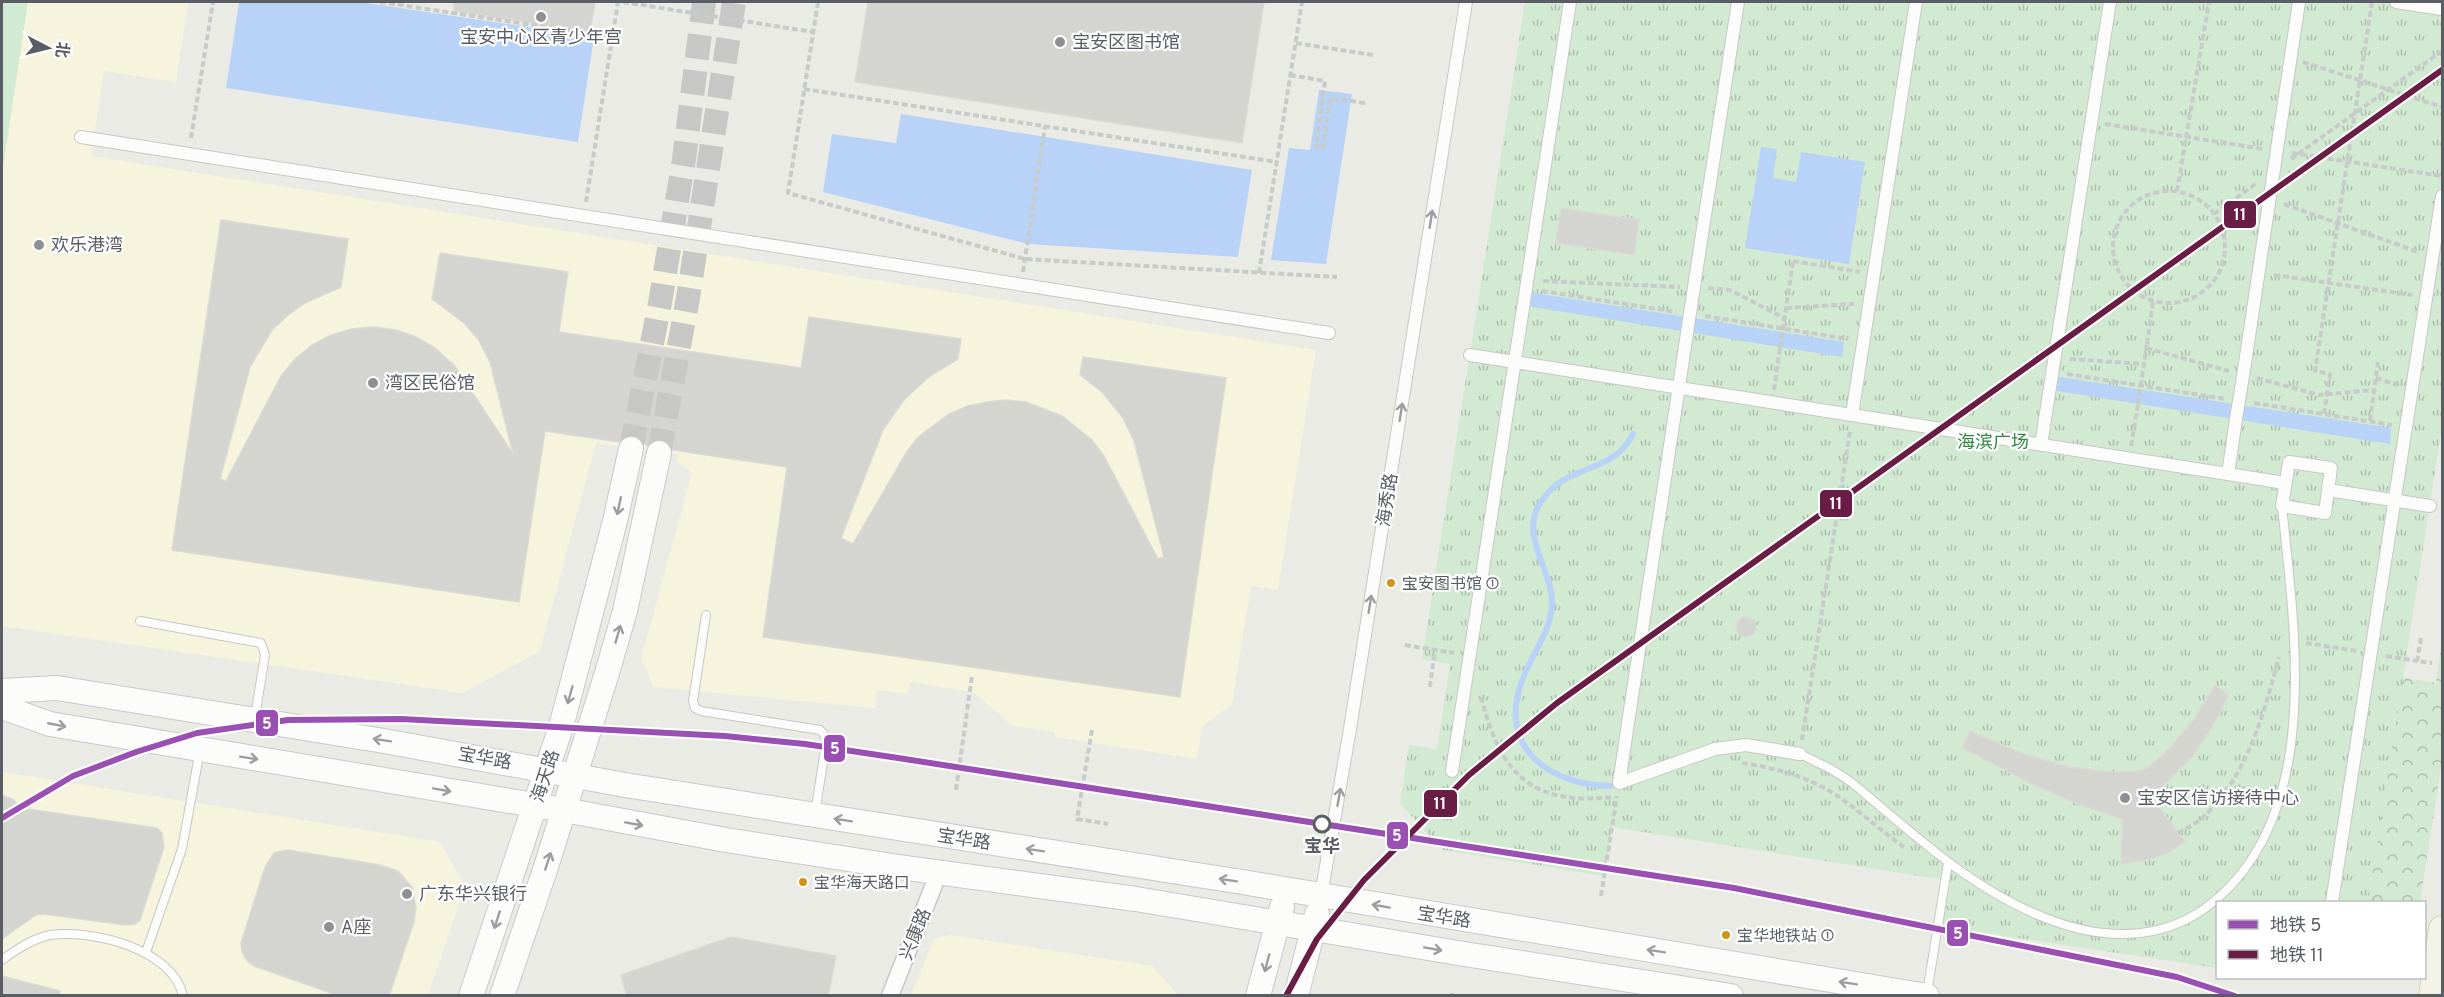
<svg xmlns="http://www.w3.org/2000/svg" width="2444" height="997" font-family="Overpass,'Noto Sans SC',sans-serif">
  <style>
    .commercial { fill: #f6f4dd }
    .green { fill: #d2e9d2 }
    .forest { fill: url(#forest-crowns) }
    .park { fill: url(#park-tufts) }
    .water { fill: #b8d3f7 }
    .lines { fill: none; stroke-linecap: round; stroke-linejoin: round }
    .stream { stroke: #b8d3f7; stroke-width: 6 }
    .building { fill: #d4d4d0; stroke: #dbdad4; stroke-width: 1.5 }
    .secondary-tunnel { stroke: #c7c8c5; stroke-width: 24; stroke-dasharray: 24 12; stroke-linecap: butt }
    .service-casing { stroke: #c7c7c7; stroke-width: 10 }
    .pedestrian-casing { stroke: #c7c7c7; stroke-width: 14 }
    .minor-casing { stroke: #c7c7c7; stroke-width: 19 }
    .secondary-casing { stroke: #c8cac9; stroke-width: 26 }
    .primary-casing { stroke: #d5d0b1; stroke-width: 28 }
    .path { stroke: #c7ccca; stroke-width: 4; stroke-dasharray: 6 3; stroke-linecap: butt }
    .service { stroke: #fcfcfb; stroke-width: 8 }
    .pedestrian { stroke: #fcfcfb; stroke-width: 12 }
    .minor { stroke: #fcfcfb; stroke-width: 16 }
    .secondary { stroke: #fcfcfb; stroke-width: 24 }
    .primary { stroke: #f3f2e7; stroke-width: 26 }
    .pedestrian-bridge-casing { stroke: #c7c7c7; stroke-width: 14; stroke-linecap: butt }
    .path-bridge { stroke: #c7ccca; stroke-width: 4; stroke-dasharray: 6 3; stroke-linecap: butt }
    .pedestrian-bridge { stroke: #fcfcfb; stroke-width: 12 }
    .metro-1-casing { stroke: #fff; stroke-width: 10 }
    .metro-2-casing { stroke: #fff; stroke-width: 10 }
    .metro-1 { stroke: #9950b2; stroke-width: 6 }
    .metro-2 { stroke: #6a1d44; stroke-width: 6 }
    .oneway { stroke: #9b9da0 }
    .poi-dot { fill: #8d8f91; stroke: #fff; stroke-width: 2 }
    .bus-dot { fill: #d09419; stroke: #fff; stroke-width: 2 }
    .stop-dot { fill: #fff; stroke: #5a5d64; stroke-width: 3 }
    .labels { text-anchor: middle; stroke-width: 4.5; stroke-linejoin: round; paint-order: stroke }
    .bus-label { font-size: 16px; fill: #5a5d64; stroke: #fff; text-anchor: start }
    .poi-label { font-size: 18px; fill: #5a5d64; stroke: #fff; text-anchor: start }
    .park-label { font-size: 18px; fill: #2f8740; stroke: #fff }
    .street-label { font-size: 18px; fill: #5a5d64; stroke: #fff }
    .stop-label { font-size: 18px; font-weight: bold; fill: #5a5d64; stroke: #fff }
    .line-badge { stroke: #fff; stroke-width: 2 }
    .badge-label { font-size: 16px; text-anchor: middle; font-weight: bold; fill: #fff }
  </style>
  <defs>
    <pattern id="forest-crowns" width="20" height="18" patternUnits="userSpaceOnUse" patternTransform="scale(1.5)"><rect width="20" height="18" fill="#d2e9d2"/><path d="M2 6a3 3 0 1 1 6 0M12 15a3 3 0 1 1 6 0" fill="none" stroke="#adc0ae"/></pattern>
    <pattern id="park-tufts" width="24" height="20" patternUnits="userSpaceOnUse" patternTransform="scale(1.5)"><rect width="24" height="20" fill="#d2e9d2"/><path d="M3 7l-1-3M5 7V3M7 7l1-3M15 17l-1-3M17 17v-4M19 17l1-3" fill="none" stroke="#adc0ae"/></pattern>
  </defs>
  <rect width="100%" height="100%" fill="#ebebe5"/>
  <path class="commercial" d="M2,2H188L176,82L104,71L91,156L1316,350L1278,590L1251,586L1232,704L1202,727L1197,759L1055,737V732L1013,726L973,692L910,682L908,694L877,690L875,708L654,687L641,659L692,473L677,461V454L596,443L540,651L463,693L2,626Z
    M2,772L440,842L465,886L428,995H2Z
    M951,935L1152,966L1178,995H911L934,939Z"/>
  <path class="green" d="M2,2H28L2,173Z"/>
  <path class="forest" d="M2442,640V761L2420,902H2340L2376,673L2436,683Z"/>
  <path class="park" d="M1525,2H2396L2442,9V427L2368,902H2218L2217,968L1937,926L1945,880L1612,827L1604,876L1443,850L1400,804L1409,745L1437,749L1450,664L1422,659Z"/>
  <path class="water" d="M239,2H361L594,37L578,142L226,88Z
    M1319,90L1352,94L1326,264L1271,260L1289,148L1310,150Z
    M901,114L1252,170L1238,257L1028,244L823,192L832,134L896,143Z
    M1761,147L1777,149L1773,178L1796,182L1801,152L1865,162L1849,264L1745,248Z
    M1528,292L1844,342L1842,357L1527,306Z
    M2053,376L2391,428L2390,444L2051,390Z"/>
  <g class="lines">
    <path class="stream" d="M1610,786C1547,785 1496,745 1523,678C1532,654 1550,633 1552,606C1554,573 1520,537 1539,505C1564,461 1612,477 1633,434"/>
  </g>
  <path class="building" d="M454,2H595L590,32L454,11Z
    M868,2H1264L1242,143L855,82Z
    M1561,208L1639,220L1634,255L1556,243Z
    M221,220L348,239L341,287L305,303L288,315L272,330L250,367L220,479L226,481L281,376L295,359L312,345L331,335L352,329L374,327L396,330L416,337L435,348L454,365L513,454L490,362L478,339L464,323L432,299L440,253L568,272L559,332L801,368L809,317L961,339L958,359L930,376L904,400L883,430L841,538L853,544L906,453L918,437L949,414L968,406L987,402L1006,400L1026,402L1062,416L1092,440L1104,456L1158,559L1164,557L1134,441L1123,418L1102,392L1080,375L1083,357L1226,378L1180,697L763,637L787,467L673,450L669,443L661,439L654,440L647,446L640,438L634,435L626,436L619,442L545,431L519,602L172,550Z
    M1736 627a10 10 0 1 1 20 0a10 10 0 1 1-20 0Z
    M2215,685L2228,695L2220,714L2192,757L2152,797L2185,842L2169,852L2148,860L2121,864L2122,819L2078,804L2034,785L1962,748L1970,731L2024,754L2070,767L2113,772L2137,771L2147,768L2157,760L2174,743L2193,721Z
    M2,795L14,800L21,808L157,828L162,833L164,847L140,920L135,924L125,925L44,914L36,915L2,939Z
    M288,850L380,865L398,871L412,887L416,908L414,922L389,996H339L254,966L246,960L242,951L241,943L265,867L274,853Z
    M731,937L836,956L828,996H627L621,975Z
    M2,976L60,991L59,996H2Z"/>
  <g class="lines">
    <path class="secondary-tunnel" d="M631,449L660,303L684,159L704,2
      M659,453L688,298L734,2"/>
    <g class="service-casing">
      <path id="service" d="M706,615L693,701L695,708L701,711L820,730L824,734L826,743L815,814
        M140,621L261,643L265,655L255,717
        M1800,754L1831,769L1851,782C1913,833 1971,890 2048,919C2099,939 2157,942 2204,909C2325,822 2295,634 2282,506
        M146,952L182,849L200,750
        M2,960C17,949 32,939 50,935C92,929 173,949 183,996
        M1927,993L1948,863"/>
    </g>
    <g class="pedestrian-casing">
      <path id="pedestrian" d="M2396,2L2442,9
        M81,137L1329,333
        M1701,241L1738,2
        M1687,333L1619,783L1715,749L1746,745L1800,754
        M1470,355L2285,483
        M2244,370L2299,2
        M1852,415L1916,2
        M2041,445L2110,2
        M2289,462L2331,468L2325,513L2282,506Z
        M2228,474L2236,419
        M2328,490L2430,506
        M1452,771L1570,2
        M1321,895L1349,735L1466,2
        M2332,902L2442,196"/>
    </g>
    <g class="minor-casing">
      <path id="minor" d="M890,996L939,872"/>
    </g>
    <g class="secondary-casing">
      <path id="secondary" d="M2,691L57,688L384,741L625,785L1242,882L1927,996
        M2,707L50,724L564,810L726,840L899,867L1136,899L1458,953L1731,996
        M471,996L561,727L615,521L631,449
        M502,996L545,870L607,673L625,611L659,453
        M1258,996L1282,907
        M1296,996L1317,914"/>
    </g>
    <g class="primary-casing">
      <path id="primary" d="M2432,996L2442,929"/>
    </g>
    <path class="path" d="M380,2L612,37
      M623,2L813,32
      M818,2L788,193L1025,259L1337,277
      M1296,43L1373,55
      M2303,62L2442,107
      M1290,75L1325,81L1316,147L1323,148L1330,98L1365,103
      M804,89L1277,162
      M2105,124L2264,149
      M191,138L213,2
      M2292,153L2442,176
      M2291,159L2442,51
      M2113 247a56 56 0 1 1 112 0a56 56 0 1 1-112 0Z
      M2177,191L2209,2
      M586,202L618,2
      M2284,204L2418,252
      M2214,214L2257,183
      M1793,261L1860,272
      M1023,272L1045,126
      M1259,273L1302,2
      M2274,275L2412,295
      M1543,281L1680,287
      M1708,288L1730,290L1784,318
      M1542,291L1676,312
      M1786,308L1854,304
      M1705,316L1848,339
      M2147,344L2153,302
      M2146,348L2229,371
      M2070,359L2144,364
      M2067,374L2226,399
      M2257,378L2319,395L2374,390
      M2376,378L2398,385
      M1774,390L1780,348
      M2254,403L2392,425
      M2324,414L2330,374L2315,371L2372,2
      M2370,421L2378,362
      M2131,446L2138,404
      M2421,638L2417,661L2432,663
      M2306,643L2357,651
      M1405,645L1454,653
      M2386,656L2417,661
      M1430,687L1435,650
      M1481,697C1501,774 1530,806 1614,797
      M1092,730L1077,819L1108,824
      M1802,740L1850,431
      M1742,763C1777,768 1813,778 1842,799C1864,815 1884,833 1905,848
      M956,790L972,676
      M2178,833C2187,828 2198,823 2205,815C2248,774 2264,713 2279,657
      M1601,896L1617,796
      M1452,996V993"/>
    <use href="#service" class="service"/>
    <use href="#pedestrian" class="pedestrian"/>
    <use href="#minor" class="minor"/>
    <use href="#secondary" class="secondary"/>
    <use href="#primary" class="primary"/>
    <g class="pedestrian-bridge-casing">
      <path id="pedestrian-bridge" d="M1687,333L1701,241
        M2236,419L2244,370"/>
    </g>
    <path class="path-bridge" d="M1780,348L1793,261
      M2138,404L2147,344"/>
    <use href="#pedestrian-bridge" class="pedestrian-bridge"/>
    <g class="metro-1-casing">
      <path id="metro-1" d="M2,818L73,776L136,752L197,733L288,720L401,719L725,736L805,744L898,758L1734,888L2177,977L2235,996"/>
    </g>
    <g class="metro-2-casing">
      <path id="metro-2" d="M1286,996L1317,939L1364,880L1469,775L1557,703L2442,70"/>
    </g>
    <use href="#metro-1" class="metro-1"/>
    <use href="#metro-2" class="metro-2"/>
  </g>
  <defs><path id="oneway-shaft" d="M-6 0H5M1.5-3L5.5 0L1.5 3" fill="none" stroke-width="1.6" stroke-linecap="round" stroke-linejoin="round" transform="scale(1.5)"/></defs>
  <g class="oneway">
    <use href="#oneway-shaft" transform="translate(1431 219) rotate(-81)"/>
    <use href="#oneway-shaft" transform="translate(1401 412) rotate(-81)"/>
    <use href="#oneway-shaft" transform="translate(619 506) rotate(102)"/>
    <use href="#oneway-shaft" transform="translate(1370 604) rotate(-81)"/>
    <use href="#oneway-shaft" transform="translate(618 634) rotate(-74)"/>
    <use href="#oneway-shaft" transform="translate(570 695) rotate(106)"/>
    <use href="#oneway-shaft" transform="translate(57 725) rotate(11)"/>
    <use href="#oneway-shaft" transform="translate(382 740) rotate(-171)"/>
    <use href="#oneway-shaft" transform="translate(249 758) rotate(9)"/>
    <use href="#oneway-shaft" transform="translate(442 790) rotate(10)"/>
    <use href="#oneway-shaft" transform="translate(1339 797) rotate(-80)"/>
    <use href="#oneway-shaft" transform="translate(843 820) rotate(-171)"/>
    <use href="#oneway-shaft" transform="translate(634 824) rotate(10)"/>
    <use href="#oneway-shaft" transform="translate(1035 850) rotate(-171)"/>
    <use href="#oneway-shaft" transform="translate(548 861) rotate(-72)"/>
    <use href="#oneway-shaft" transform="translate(1228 880) rotate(-171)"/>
    <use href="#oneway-shaft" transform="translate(1381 906) rotate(-170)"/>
    <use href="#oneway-shaft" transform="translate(497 920) rotate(108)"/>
    <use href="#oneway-shaft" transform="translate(1433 949) rotate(10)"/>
    <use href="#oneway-shaft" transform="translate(1656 951) rotate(-171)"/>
    <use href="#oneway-shaft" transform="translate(1267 963) rotate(105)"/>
    <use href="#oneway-shaft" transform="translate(1848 983) rotate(-171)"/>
  </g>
  <g class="poi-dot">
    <circle cx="541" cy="17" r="6"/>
    <circle cx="1060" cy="42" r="6"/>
    <circle cx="39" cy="245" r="6"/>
    <circle cx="373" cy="383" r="6"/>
    <circle cx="2125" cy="798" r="6"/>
    <circle cx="407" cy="894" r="6"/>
    <circle cx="329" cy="927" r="6"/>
  </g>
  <g class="bus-dot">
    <circle cx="1391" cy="583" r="5"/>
    <circle cx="803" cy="882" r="5"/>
    <circle cx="1726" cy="935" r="5"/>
  </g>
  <circle class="stop-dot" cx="1322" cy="824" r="8"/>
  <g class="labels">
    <g class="bus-label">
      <text x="1402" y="589">宝安图书馆 ①</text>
      <text x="814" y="888">宝华海天路口</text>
      <text x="1737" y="941">宝华地铁站 ①</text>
    </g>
    <g class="poi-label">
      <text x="541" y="43" text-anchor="middle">宝安中心区青少年宫</text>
      <text x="1072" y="48">宝安区图书馆</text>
      <text x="51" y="251">欢乐港湾</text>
      <text x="385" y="389">湾区民俗馆</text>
      <text x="2137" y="804">宝安区信访接待中心</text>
      <text x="419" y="900">广东华兴银行</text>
      <text x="341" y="933">A座</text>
    </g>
    <g class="park-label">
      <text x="1993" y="448">海滨广场</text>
    </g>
    <g class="street-label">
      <text transform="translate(1387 500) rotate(-81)" y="6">海秀路</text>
      <text transform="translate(485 758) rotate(10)" y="6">宝华路</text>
      <text transform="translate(545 776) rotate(-72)" y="6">海天路</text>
      <text transform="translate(964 839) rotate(9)" y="6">宝华路</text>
      <text transform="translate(1444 917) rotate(9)" y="6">宝华路</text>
      <text transform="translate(915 934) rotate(-68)" y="6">兴康路</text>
    </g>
    <g class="stop-label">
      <text x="1322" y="852">宝华</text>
    </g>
  </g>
  <g class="line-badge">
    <rect x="2223" y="200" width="34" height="29" rx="6" fill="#6a1d44"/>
    <rect x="1819" y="489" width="34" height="29" rx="6" fill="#6a1d44"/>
    <rect x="255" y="709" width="24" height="28" rx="6" fill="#9950b2"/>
    <rect x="823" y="734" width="23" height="29" rx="6" fill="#9950b2"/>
    <rect x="1423" y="789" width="35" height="29" rx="6" fill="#6a1d44"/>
    <rect x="1386" y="821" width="23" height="29" rx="6" fill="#9950b2"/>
    <rect x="1946" y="919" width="23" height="28" rx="6" fill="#9950b2"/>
  </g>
  <g class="badge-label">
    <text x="2240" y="220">11</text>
    <text x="1836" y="509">11</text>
    <text x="267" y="729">5</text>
    <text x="835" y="754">5</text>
    <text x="1440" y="809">11</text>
    <text x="1397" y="841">5</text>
    <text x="1958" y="939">5</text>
  </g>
  <rect width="2444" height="997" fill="none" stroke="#5a5d64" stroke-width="6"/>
  <rect x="2216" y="901" width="210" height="78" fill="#ffffff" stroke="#bdbec1" stroke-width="1.5"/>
  <rect x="2228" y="920" width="30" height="9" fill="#9950b2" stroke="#bdbec1" stroke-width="1.5"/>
  <text x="2270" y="931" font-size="18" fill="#5a5d64">地铁 5</text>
  <rect x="2228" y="950" width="30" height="9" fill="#6a1d44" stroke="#bdbec1" stroke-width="1.5"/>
  <text x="2270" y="961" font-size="18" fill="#5a5d64">地铁 11</text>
  <g transform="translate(48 48) rotate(97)" stroke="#ffffff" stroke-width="4.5" paint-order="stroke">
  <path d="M0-4.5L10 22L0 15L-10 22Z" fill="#5a5d64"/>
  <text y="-9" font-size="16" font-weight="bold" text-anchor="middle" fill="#5a5d64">北</text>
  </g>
</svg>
